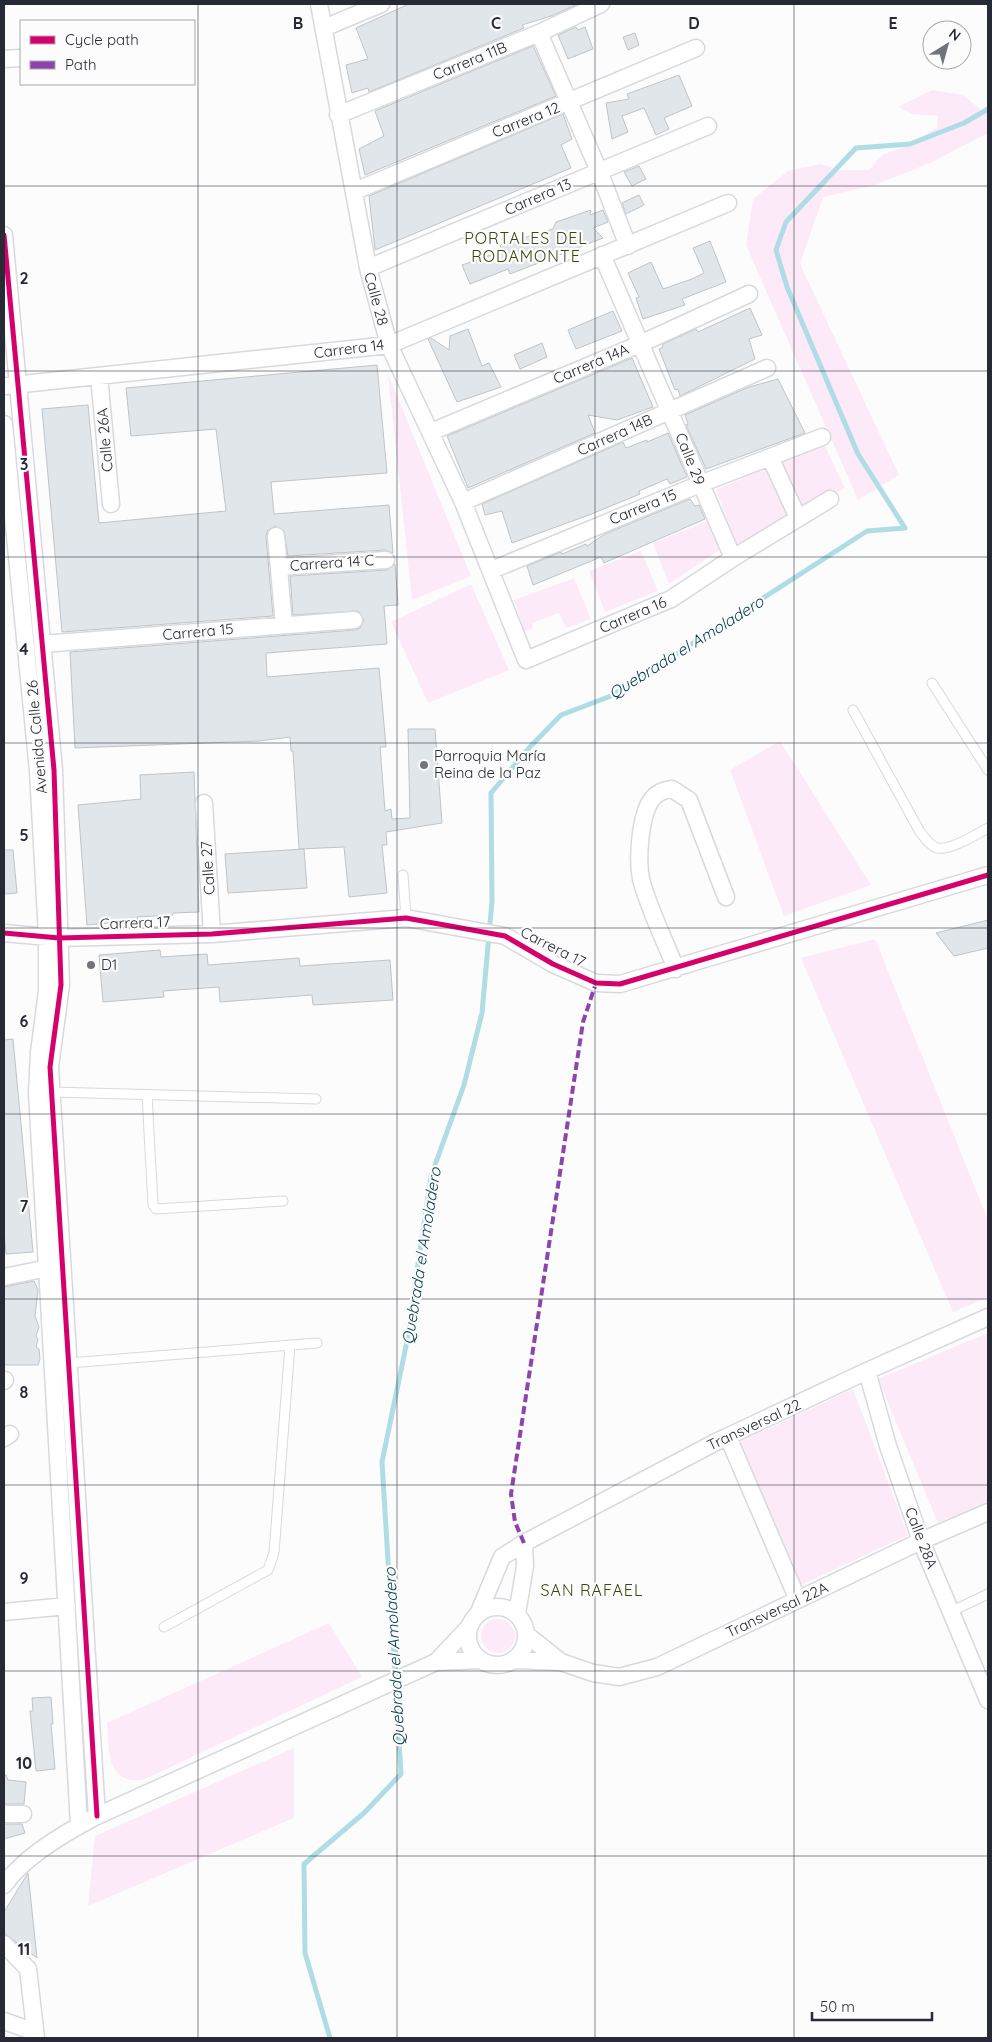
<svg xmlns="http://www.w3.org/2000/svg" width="992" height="2042" font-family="Quicksand,sans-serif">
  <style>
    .green { fill: #fdeaf9 }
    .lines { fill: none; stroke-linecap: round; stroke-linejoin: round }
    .stream { stroke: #b0dce6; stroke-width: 5 }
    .building { fill: #e1e6ea; stroke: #bfc4c8 }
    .lane-casing { stroke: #d7d9de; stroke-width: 11 }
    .street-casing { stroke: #d7d9de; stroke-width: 19 }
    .lane { stroke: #fff; stroke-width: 9 }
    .street { stroke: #fff; stroke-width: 16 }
    .quiet { stroke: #8e44ad; stroke-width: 4; stroke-dasharray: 8 4; stroke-linecap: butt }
    .cycleway-casing { stroke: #fcfcfc; stroke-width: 8 }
    .cycleway { stroke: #d6006c; stroke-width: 5 }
    .grid { fill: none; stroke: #272a35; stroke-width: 1; stroke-opacity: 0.55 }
    .poi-dot { fill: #72747b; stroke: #fcfcfc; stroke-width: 2 }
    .labels { text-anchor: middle; stroke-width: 4.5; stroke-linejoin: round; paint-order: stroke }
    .street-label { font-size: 15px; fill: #272a35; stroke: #fcfcfc }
    .poi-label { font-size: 15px; fill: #272a35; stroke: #fcfcfc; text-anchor: start }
    .neighbourhood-label { font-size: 16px; letter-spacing: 1px; fill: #394710; stroke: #fcfcfc }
    .water-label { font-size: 16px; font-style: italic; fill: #003e48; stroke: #fcfcfc }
    .grid-label { font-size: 16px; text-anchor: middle; font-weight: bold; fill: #272a35; stroke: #fcfcfc; stroke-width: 4.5; stroke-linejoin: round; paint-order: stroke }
  </style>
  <rect width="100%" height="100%" fill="#fcfcfc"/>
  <path class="green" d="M932,90L963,95L983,111L988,109V133L930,163L875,185L823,197L800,264L899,475L858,500L746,245L753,199L788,171L821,164L839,170H869L882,155L910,144L937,128L938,116L912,114L898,107Z
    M388,374L471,576L412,600Z
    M823,442L845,488L800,514L775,461Z
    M768,467L793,518L738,549L716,490Z
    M708,521L721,549L669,584L653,543Z
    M641,551L658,591L605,612L589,571Z
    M574,578L591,619L566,628L559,613L532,623L533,629L524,631L514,600Z
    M471,584L509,670L428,703L391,622Z
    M780,741L871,885L784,916L730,770Z
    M875,939L988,1220V1297L953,1312L801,958Z
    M988,1333V1502L938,1523L878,1379Z
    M853,1389L908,1535L801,1585L740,1442Z
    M481 1636a17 17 0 1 1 34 0a17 17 0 1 1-34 0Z
    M329,1623L362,1677L145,1779C106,1787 109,1749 107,1723Z
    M294,1748V1818L88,1906L95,1836Z"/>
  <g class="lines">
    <path class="stream" d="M330,2038L305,1953L304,1864L364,1813L401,1774L382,1462L406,1346L431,1176L464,1085L482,1013L492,901L491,793L529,748L561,715L611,696L867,531L905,528L858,454L787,287L776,250L786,222L856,148L910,144L964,123L988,109"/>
  </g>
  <path class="building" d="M409,4H578L551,16L522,25L524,28L369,92L368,88L352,93L346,65L368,59L356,28Z
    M576,27L578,30L585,27L593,49L568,59L558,35Z
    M635,33L639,45L628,50L623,37Z
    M533,46L556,96L365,175L359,149L384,136L375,111Z
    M679,75L692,106L664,118L669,129L656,135L644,108L622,116L628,132L612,139L606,103L629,99L627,94Z
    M563,114L572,139L561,145L571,168L375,250L369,196Z
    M639,166L646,179L632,186L624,172Z
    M639,195L644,205L626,214L622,203Z
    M591,210L590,215L603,210L608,222L593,228L603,238L510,274L508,269L470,284L462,265L502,251L500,245L553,229L556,222Z
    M710,241L726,282L682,299L685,305L643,319L636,298L639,297L628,273L651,262L663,289L692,279L704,273L693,248Z
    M750,308L762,335L749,339L755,359L680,396L678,389L675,390L659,349L662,348L663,344L696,329L698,332Z
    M613,311L622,331L576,349L568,330Z
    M468,329L482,366L489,363L501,387L457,402L428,339L431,338L449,350L450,336Z
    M542,343L547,357L520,369L514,355Z
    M632,358L653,407L617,420L588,415L595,433L468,488L447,436Z
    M377,365L387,473L271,482L274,514L389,505L393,553L385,550L288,556L284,531L275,526L267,531L266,537L273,616L62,632L42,409L88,405L99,523L226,511L216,429L131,436L126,388Z
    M778,379L805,433L706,469L686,425L688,424L685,415L749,387Z
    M668,433L687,477L670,484L667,479L639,491L640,494L589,515L512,543L502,511L485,515L482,504L623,442L626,448L647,440V442Z
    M690,499L695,506L699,505L705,519L604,563L601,557L533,585L527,566L561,552L562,554L586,544L587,546L605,534Z
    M395,564L398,605L384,606L387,644L266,653L267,677L379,668L386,747H380L385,811L391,809L392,819L410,818L408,729H435L442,823L386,832L387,845H382L387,893L349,897L344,847L299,849L293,751H291L290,737L259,741L75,748L70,652L355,630L360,628L364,620L358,611L293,615L290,576L387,570Z
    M194,772L199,912L173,913V915L137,917L138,920L87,925L78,805L141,799L140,775Z
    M304,849L307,888L228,893L225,854Z
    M4,850H13L17,893L4,894Z
    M988,920V948L954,956L936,933Z
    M160,950L161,957L207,954L208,965L299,958L300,966L390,960L393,1000L313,1005L312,995L220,1002L219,987L163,991L164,997L103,1002L99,955Z
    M13,1039L33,1252L6,1254L4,1231V1040Z
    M34,1281L38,1290L35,1316L39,1327L36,1336L38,1339L36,1347L39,1349L40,1359L38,1365H4V1287Z
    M51,1697L53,1724H51L55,1769L36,1771L30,1711H33L32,1698Z
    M4,1775H6L8,1780L26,1782L24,1804H4Z
    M4,1824H22L25,1833L4,1839Z
    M28,1873L37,1958L4,1933V1912Z"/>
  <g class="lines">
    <g class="lane-casing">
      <path id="lane" d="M932,683L988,770
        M853,710L920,832C925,838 930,846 937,848C950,851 977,834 988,828
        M403,875L406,918
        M52,1092L316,1099
        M147,1095L153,1205L156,1209L283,1201
        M69,1363L317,1343
        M952,1611L988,1594
        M164,1627L268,1570L274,1553L290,1345"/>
    </g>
    <g class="street-casing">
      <path id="street" d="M319,4L368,268L389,345L463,502L526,660L671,599L733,558
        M324,28L381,4
        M539,33L599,171L628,246
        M4,59L21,58
        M338,115L539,33L601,4
        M355,191L696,48
        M4,235L54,770L61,985L50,1067L97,1816
        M602,255L733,558L830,499
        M368,268L708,126
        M99,376L111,504
        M4,386L389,345L728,203
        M4,424L38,771L47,936V991L39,1053L37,1093L79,1825
        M431,432L640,344L749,294
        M770,457L798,518
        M463,502L767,368
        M276,536L284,625
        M279,567L386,560
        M492,570L700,484L822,437
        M42,644L354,620
        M204,803L212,934
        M4,933L59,938L212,934L406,918L505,936L553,964L596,983L620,984L988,875
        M676,969C665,941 648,907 641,879C637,859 640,815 652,799C657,792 664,790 672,789L689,800L726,897
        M4,1277L48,1268
        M867,1371L888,1446L921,1541L988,1700
        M4,1381L5,1380
        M728,1437L798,1600
        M4,1438L10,1434
        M468 1636a29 29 0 1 1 58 0a29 29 0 1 1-58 0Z
        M4,1612L67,1606
        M479,1612L502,1557L524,1543L716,1442L867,1371L988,1317
        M517,1614L525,1566L524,1543
        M527,1635L561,1662
        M514,1660L561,1662L593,1673L619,1677L657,1667L921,1541L988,1512
        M436,1662L469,1627
        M4,1814H23
        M4,1885C24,1857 66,1832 97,1816L436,1662L480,1660
        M4,1944L28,1969L36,2038
        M4,2021L35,2032"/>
    </g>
    <use href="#lane" class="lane"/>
    <use href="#street" class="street"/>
    <path class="quiet" d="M524,1543L515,1522L511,1494L583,1022L596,983"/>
    <g class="cycleway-casing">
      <path id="cycleway" d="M4,235L54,770L61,985L50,1067L97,1816
        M4,933L59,938L212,934L406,918L505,936L553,964L596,983L620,984L988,875"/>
    </g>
    <use href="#cycleway" class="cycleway"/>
  </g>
  <path class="grid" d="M198,4V2038M397,4V2038M595,4V2038M794,4V2038M4,186H988M4,371H988M4,557H988M4,743H988M4,928H988M4,1114H988M4,1299H988M4,1485H988M4,1671H988M4,1856H988"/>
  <g class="poi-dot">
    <circle cx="424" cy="765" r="5"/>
    <circle cx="91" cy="965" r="5"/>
  </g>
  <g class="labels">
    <g class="street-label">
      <text transform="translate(470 61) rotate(-22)" y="5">Carrera 11B</text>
      <text transform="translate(526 120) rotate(-22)" y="5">Carrera 12</text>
      <text transform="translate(538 197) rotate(-23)" y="5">Carrera 13</text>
      <text transform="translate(376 299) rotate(75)" y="5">Calle 28</text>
      <text transform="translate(349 349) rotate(-7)" y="5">Carrera 14</text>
      <text transform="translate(591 364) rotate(-23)" y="5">Carrera 14A</text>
      <text transform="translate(615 435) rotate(-24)" y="5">Carrera 14B</text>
      <text transform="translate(105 440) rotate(-95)" y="5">Calle 26A</text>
      <text transform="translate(690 459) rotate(68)" y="5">Calle 29</text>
      <text transform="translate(643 507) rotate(-22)" y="5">Carrera 15</text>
      <text transform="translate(332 563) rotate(-4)" y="5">Carrera 14 C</text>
      <text transform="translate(633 615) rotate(-23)" y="5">Carrera 16</text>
      <text transform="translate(198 632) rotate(-5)" y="5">Carrera 15</text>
      <text transform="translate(37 737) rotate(-95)" y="5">Avenida Calle 26</text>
      <text transform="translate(208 868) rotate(-94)" y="5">Calle 27</text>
      <text transform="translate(135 923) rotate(-2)" y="5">Carrera 17</text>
      <text transform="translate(553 947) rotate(27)" y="5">Carrera 17</text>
      <text transform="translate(754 1425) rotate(-25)" y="5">Transversal 22</text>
      <text transform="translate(921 1538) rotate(69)" y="5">Calle 28A</text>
      <text transform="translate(777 1610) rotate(-25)" y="5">Transversal 22A</text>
    </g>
    <g class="poi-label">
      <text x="434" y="761">Parroquia María<tspan x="434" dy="17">Reina de la Paz</tspan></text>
      <text x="101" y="970">D1</text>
    </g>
    <g class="neighbourhood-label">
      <text x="526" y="244">PORTALES DEL<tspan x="526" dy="18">RODAMONTE</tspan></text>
      <text x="592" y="1596">SAN RAFAEL</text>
    </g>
    <g class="water-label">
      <text transform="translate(686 647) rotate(-32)" y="6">Quebrada el Amoladero</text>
      <text transform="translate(421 1256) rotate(-81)" y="6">Quebrada el Amoladero</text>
      <text transform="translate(394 1657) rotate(-93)" y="6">Quebrada el Amoladero</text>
    </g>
  </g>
  <g class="grid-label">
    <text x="298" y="29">B</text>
    <text x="496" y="29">C</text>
    <text x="694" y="29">D</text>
    <text x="893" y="29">E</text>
    <text x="24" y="284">2</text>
    <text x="24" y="470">3</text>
    <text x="24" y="655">4</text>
    <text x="24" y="841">5</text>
    <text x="24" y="1027">6</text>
    <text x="24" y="1212">7</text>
    <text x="24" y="1398">8</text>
    <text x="24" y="1584">9</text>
    <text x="24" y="1769">10</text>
    <text x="24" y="1955">11</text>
  </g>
  <rect width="992" height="2042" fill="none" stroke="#272a35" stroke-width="10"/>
  <rect x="20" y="20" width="175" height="65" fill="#fcfcfc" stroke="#a7a8ac"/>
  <rect x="30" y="36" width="25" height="8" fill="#d6006c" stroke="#a7a8ac"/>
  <text x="65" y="45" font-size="15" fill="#272a35">Cycle path</text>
  <rect x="30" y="61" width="25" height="8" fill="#8e44ad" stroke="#a7a8ac"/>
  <text x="65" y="70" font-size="15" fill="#272a35">Path</text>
  <g transform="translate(947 45) rotate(37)"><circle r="24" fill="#fcfcfc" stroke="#a7a8ac"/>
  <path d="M0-4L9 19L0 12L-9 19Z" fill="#72747b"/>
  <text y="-8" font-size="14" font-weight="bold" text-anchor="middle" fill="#272a35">N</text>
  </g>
  <path d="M812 2012v8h120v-8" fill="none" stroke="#272a35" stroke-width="2.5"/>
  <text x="820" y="2012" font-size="15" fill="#272a35" stroke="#fcfcfc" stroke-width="4" paint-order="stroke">50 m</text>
</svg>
